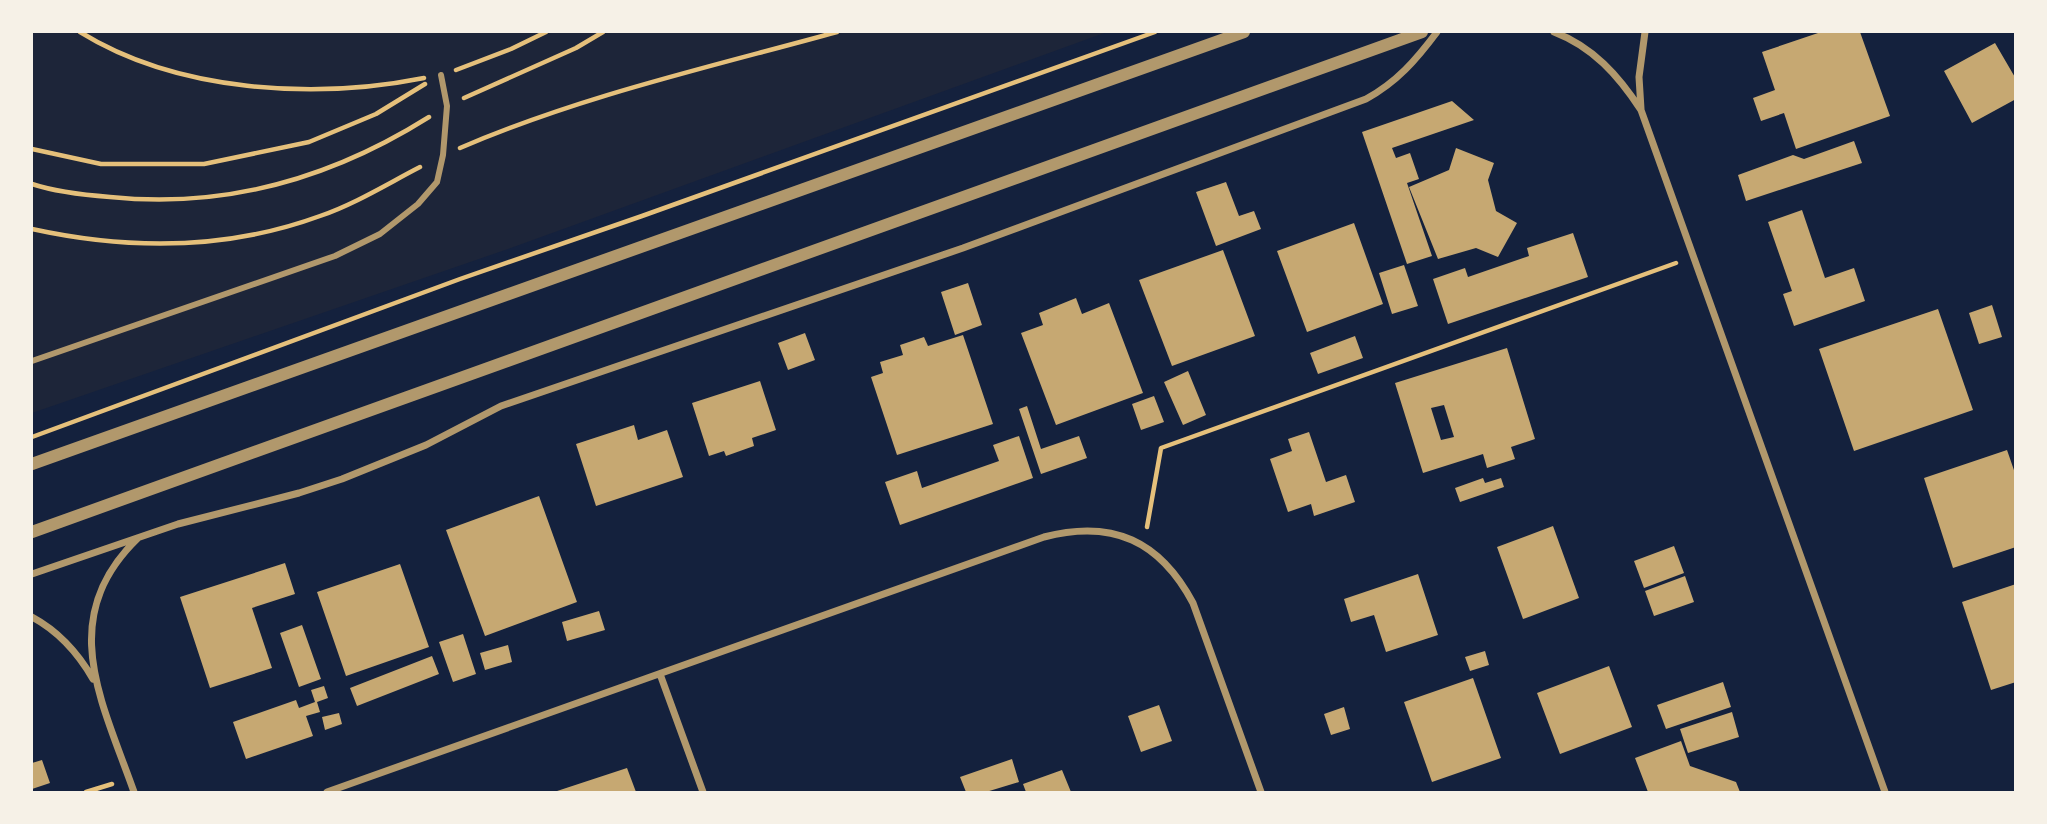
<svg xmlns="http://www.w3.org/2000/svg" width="2047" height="824" font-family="Roboto,sans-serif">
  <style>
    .green { fill: #1d2539 }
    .building { fill: #c6a872; fill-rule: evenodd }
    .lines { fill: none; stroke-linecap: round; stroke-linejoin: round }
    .path { stroke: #e5c07b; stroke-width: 4.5 }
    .pedestrian { stroke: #b1986c; stroke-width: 6 }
    .minor { stroke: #b1986c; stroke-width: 7 }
    .tertiary { stroke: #b1986c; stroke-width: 12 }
  </style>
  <rect width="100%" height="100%" fill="#14213d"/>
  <path class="green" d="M32,32H1107L508,249L32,413Z"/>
  <path class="building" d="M1821,32H1860L1890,116L1796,149L1784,113L1761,121L1753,98L1775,90L1762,52Z
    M1995,43L2016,79V99L1972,123L1944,71Z
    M1452,101L1474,120L1392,148L1396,158L1410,153L1419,179L1407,183L1432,256L1407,264L1362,132Z
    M1854,141L1862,163L1746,201L1738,175L1793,155L1804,159Z
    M1456,148L1494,163L1488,180L1496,211L1517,223L1498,257L1476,248L1438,259L1409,187L1449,170Z
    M1226,182L1239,216L1254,211L1261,229L1216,246L1196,192Z
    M1802,210L1825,278L1854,268L1865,301L1794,326L1783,294L1792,291L1768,222Z
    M1354,223L1383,304L1307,332L1277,251Z
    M1573,233L1588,277L1448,324L1433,279L1465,268L1468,277L1529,256L1527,248Z
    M1223,250L1255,336L1172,366L1139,280Z
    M1404,265L1418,306L1392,314L1379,273Z
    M968,283L982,325L955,335L941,292Z
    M1076,298L1082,314L1109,303L1143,393L1056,425L1021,333L1043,325L1039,313Z
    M1992,305L2002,337L1979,344L1969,313Z
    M1938,309L1973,410L1854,451L1819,349Z
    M805,333L815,360L788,370L778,343Z
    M963,335L993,424L897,455L871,377L883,373L880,362L903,355L900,345L924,337L928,346Z
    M1355,336L1363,358L1318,374L1310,353Z
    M1507,348L1535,439L1511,447L1515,459L1487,468L1483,454L1423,473L1395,383ZM1444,405L1454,437L1441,440L1431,408Z
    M1188,371L1206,415L1183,425L1164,382Z
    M760,381L776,430L752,438L754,446L726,456L724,451L709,456L692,403Z
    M1154,396L1164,422L1141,430L1132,404Z
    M1027,406L1041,449L1079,436L1087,458L1041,474L1019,409Z
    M634,425L638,440L667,430L683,477L596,506L576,444Z
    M1309,432L1326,482L1346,475L1355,502L1314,516L1311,504L1288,512L1270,459L1292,451L1288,439Z
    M1019,436L1033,478L900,525L885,482L917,471L922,488L999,461L993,445Z
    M2007,450L2016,476V547L1953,568L1924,478Z
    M1483,478L1485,483L1501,478L1504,487L1460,502L1455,488Z
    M539,496L577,602L485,636L446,530Z
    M1553,526L1579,598L1523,619L1497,547Z
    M1674,546L1684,573L1644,588L1634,561Z
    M285,563L295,594L252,608L272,668L210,688L180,597Z
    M400,564L429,647L346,676L317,592Z
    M1418,574L1438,635L1386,652L1374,615L1351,622L1344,599Z
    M1685,576L1694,602L1654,616L1645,591Z
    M2016,584V682L1991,690L1962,602Z
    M599,611L605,630L567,641L562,622Z
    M302,625L321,679L299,687L280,633Z
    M463,634L476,674L453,682L439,642Z
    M508,645L512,662L485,670L480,653Z
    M1485,651L1489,665L1470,671L1465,657Z
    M432,656L439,674L357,706L350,688Z
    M1609,666L1632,727L1560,754L1537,693Z
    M1473,678L1501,758L1432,782L1404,702Z
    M1723,682L1731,707L1666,729L1657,705Z
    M324,686L328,698L317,702L320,712L306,716L313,736L246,759L233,722L296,700L299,708L315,702L311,690Z
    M1159,705L1172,741L1141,752L1128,716Z
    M1344,707L1350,729L1331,735L1324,714Z
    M1732,712L1739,737L1688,753L1680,729Z
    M339,713L342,724L325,730L322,717Z
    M1681,741L1690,766L1736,782L1740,792H1648L1635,758Z
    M1012,759L1019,782L986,792H966L960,777Z
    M42,760L50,783L32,789V763Z
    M627,768L636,792H554Z
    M1062,770L1071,792H1026L1023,784Z"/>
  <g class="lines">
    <path class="path" d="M80,32C177,92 314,100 424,78
      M456,70L511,49L546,32
      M464,98L576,48L603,32
      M460,148C581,96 710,67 837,32
      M32,149L101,164H204L309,142L376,114L425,84
      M32,184C56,192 84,195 110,197C225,209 332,178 429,117
      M32,229C128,250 227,250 320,216C355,204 387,184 420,167
      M32,437L460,279L642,216L1155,32
      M1147,527L1161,448L1676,263
      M86,792L112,784"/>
    <path class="pedestrian" d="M32,361L335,256L380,234L418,204L437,182L443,155L447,106L441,75"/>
    <path class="minor" d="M1554,32C1593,47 1618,75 1641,110L1885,792
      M1641,109L1639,77L1645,32
      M32,574L178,524L299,493L342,479L426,445L501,406L963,248L1366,99C1397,82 1416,60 1437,32
      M32,617C58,631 78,653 93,679
      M660,674L703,792
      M134,792C102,701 55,618 138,538
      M327,792L1044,537C1113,519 1160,541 1193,603L1261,792"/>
    <path class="tertiary" d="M32,464L1244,32
      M32,532L1422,32"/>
  </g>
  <rect width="2047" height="824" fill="none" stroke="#f6f1e7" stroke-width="66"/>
</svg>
